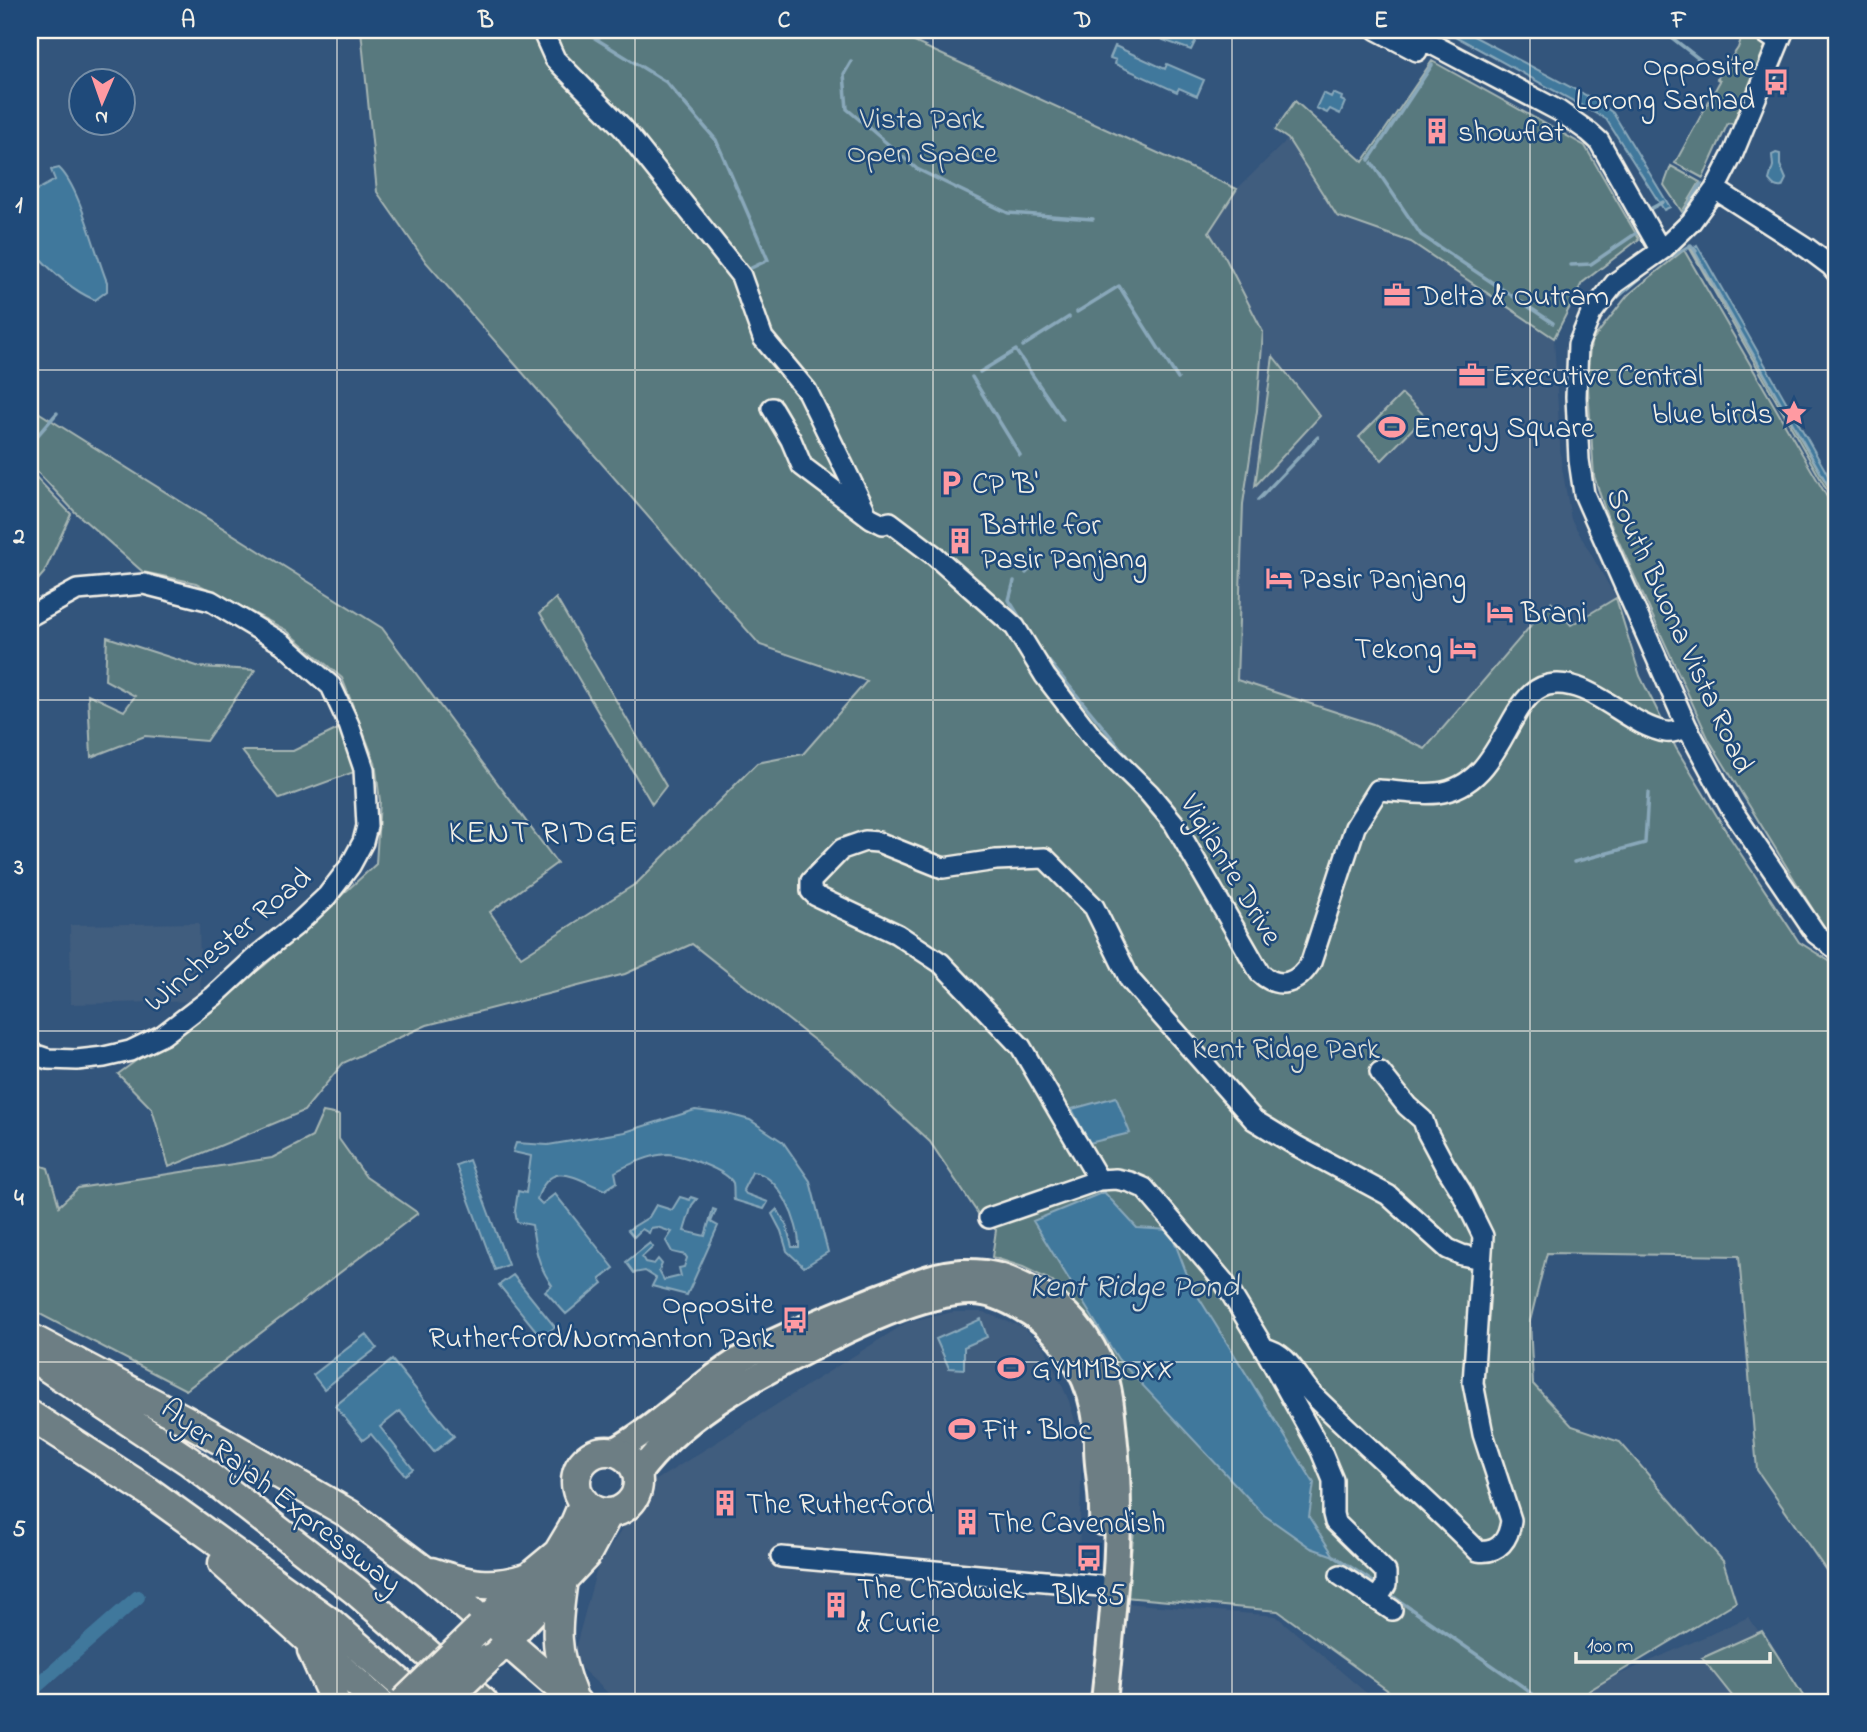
<svg xmlns="http://www.w3.org/2000/svg" width="1867" height="1732" font-family="'Indie Flower',sans-serif">
  <style>
    .built { fill: #415d7e }
    .green { fill: #59797e; stroke: #a6b5b3; stroke-width: 2 }
    .water { fill: #41789c; stroke: #89a8ba; stroke-width: 2 }
    .lines { fill: none; stroke-linecap: round; stroke-linejoin: round }
    .stream { stroke: #89a8ba; stroke-width: 3.5 }
    .canal { stroke: #41789c; stroke-width: 14 }
    .minor-casing { stroke: #f4f1e8; stroke-width: 24 }
    .major-casing { stroke: #f4f1e8; stroke-width: 30 }
    .highway-casing { stroke: #f4f1e8; stroke-width: 33 }
    .minor { stroke: #1f4a7a; stroke-width: 19 }
    .major { stroke: #6d7e84; stroke-width: 24 }
    .highway { stroke: #6d7e84; stroke-width: 28 }
    .highway-bridge-casing { stroke: #f4f1e8; stroke-width: 33; stroke-linecap: butt }
    .highway-bridge { stroke: #6d7e84; stroke-width: 28 }
    .grid { fill: none; stroke: #f4f1e8; stroke-width: 2; stroke-opacity: 0.55 }
    .labels { text-anchor: middle; stroke-width: 5; stroke-linejoin: round; paint-order: stroke }
    .poi-label { font-size: 30px; fill: #f4f1e8; stroke: #1f4a7a; text-anchor: start }
    .park-label { font-size: 30px; fill: #dddfd8; stroke: #1f4a7a }
    .street-label { font-size: 30px; fill: #f4f1e8; stroke: #1f4a7a }
    .neighbourhood-label { font-size: 32px; letter-spacing: 2px; fill: #f4f1e8; stroke: #1f4a7a }
    .water-label { font-size: 32px; font-style: italic; fill: #d9dfdd; stroke: #1f4a7a }
    .neatline { fill: none; stroke: #f4f1e8; stroke-width: 2.5 }
    .grid-label { font-size: 23px; text-anchor: middle; font-weight: bold; fill: #f4f1e8 }
  </style>
  <rect width="100%" height="100%" fill="#33557c"/>
  <filter id="ink" filterUnits="userSpaceOnUse"><feTurbulence type="fractalNoise" baseFrequency=".0143" numOctaves="2"/><feDisplacementMap in="SourceGraphic" scale="14" xChannelSelector="R" yChannelSelector="G"/><feConvolveMatrix kernelMatrix="1 2 1 2 8 2 1 2 1" color-interpolation-filters="sRGB"/></filter>
  <g filter="url(#ink)">
    <path class="built" d="M1288,139L1337,216L1411,242L1554,338L1561,462L1571,519L1616,598L1571,625L1550,602L1425,749L1373,724L1237,680L1243,504L1257,411L1263,332L1209,232L1237,189Z
      M199,923L201,1001L71,1004L70,925Z
      M953,1312H983L1024,1328L1045,1348L1069,1401L1082,1445L1078,1599L1276,1616L1377,1702H618L572,1660L598,1565L655,1481L906,1323Z
      M1749,1617L1804,1702H1558Z"/>
    <path class="green" d="M361,30H888L1237,189L1209,232L1226,259L1263,332L1257,411L1243,504L1237,680L1373,724L1425,749L1551,602L1571,625L1616,598L1640,676L1676,748L1729,836L1799,942L1837,966V1571L1830,1576L1757,1470L1739,1256L1547,1253L1530,1321L1533,1384L1572,1426L1620,1442L1723,1561L1736,1602L1570,1702H1414L1401,1700L1278,1611L1125,1597L1134,1532L1125,1428L1103,1344L1052,1281L1023,1267L992,1257L996,1230L981,1218L930,1142L852,1070L692,944L625,974L427,1025L343,1063L304,1111L169,1167L152,1109L118,1074L264,966L376,864L380,801L375,762L342,678L286,630L196,583L143,572L75,512L30,464V404L38,412L382,628L557,863L490,912L521,957L637,883L757,763L803,754L867,681L760,645L426,262L377,192Z
      M1744,30L1766,44L1733,124L1728,123L1703,178L1675,163L1720,81L1717,79L1738,48Z
      M1432,61L1585,146L1639,239L1582,283L1554,338L1411,242L1337,216L1288,139L1275,130L1295,101L1363,162Z
      M1671,166L1700,182L1682,212L1664,185Z
      M1690,245L1837,502V508L1689,247Z
      M1684,250L1837,514V936L1826,931L1709,740L1607,516L1594,476L1587,373L1591,342L1628,295Z
      M1273,356L1320,416L1255,486Z
      M1402,394L1425,416L1382,460L1359,437Z
      M30,471L71,514L44,573L30,589Z
      M556,598L666,786L652,804L540,613Z
      M107,637L200,667L255,670L206,741L145,736L91,757L88,694L124,711L135,696L105,680Z
      M340,728L354,772L280,799L242,751H293Z
      M323,1112L339,1115V1139L366,1177L418,1213L186,1390L30,1309V1162L48,1168L59,1206L78,1188L272,1158L312,1137Z
      M1762,1631L1807,1702H1737L1702,1658Z"/>
    <path class="water" d="M1164,30H1185L1198,36L1191,50L1163,40L1167,32Z
      M1444,30H1462L1597,101L1613,113L1670,207L1664,210L1606,119Z
      M1115,46L1165,69L1167,64L1204,80L1197,96L1179,88L1177,92L1115,64L1116,60L1110,58Z
      M1323,93L1331,97L1333,93L1342,97L1341,100L1345,102L1340,114L1330,109L1327,113L1316,108Z
      M1776,153L1780,154V165L1786,179L1782,187C1775,188 1773,185 1769,180L1773,166L1772,155Z
      M59,168C80,187 95,253 107,282V291L95,300C71,290 47,267 30,247V184L32,182L37,190L55,180L51,170Z
      M1697,245L1837,491V501L1693,248Z
      M1116,1097L1130,1133L1089,1143L1072,1109Z
      M695,1110L728,1114L750,1120L783,1142L810,1181L828,1252L804,1267L787,1251L781,1231L772,1214L777,1209L786,1224L792,1247H799C800,1224 779,1173 752,1172L743,1190L746,1194L768,1202L764,1209L734,1200C733,1195 734,1188 733,1183C727,1170 682,1155 668,1154C653,1154 627,1165 615,1172L617,1182L605,1190C574,1178 551,1158 537,1199L542,1204L555,1194L614,1268L600,1279L603,1283L566,1314L545,1291L552,1285C538,1266 535,1248 532,1225L517,1222L515,1211L518,1191L526,1193L531,1156L513,1152L516,1143L548,1145L625,1132Z
      M469,1160L508,1265L495,1270L456,1165Z
      M1104,1192L1137,1228L1170,1230L1191,1285L1314,1483L1309,1517L1334,1556L1311,1548L1264,1515L1118,1359L1033,1221Z
      M680,1197L690,1200L691,1197L697,1199L692,1205L684,1231L705,1236L713,1209L716,1210L711,1222L718,1226L687,1295L652,1286L656,1278L645,1271L634,1273L626,1262L650,1243L653,1247L642,1257L645,1262L654,1264L658,1259L662,1264L659,1271L664,1280L681,1276L679,1268L684,1267L687,1258L685,1255L672,1252L666,1241L672,1232L657,1227L651,1228L649,1233L642,1229L634,1237L628,1230L649,1217L656,1205L672,1210Z
      M513,1275L555,1327L542,1338L499,1285Z
      M981,1319L987,1337L964,1347V1369L949,1368L936,1339Z
      M366,1334L377,1348L324,1389L313,1375Z
      M392,1360L454,1436L434,1452L400,1411L380,1427L413,1469L405,1475L371,1434L363,1440L335,1406Z"/>
    <g class="lines">
      <path class="stream" d="M586,30L593,37L666,82L716,140L768,260L747,270
        M1662,30L1712,69
        M851,62L844,74L847,109L917,169L1008,213L1093,219
        M1611,143L1638,191
        M1369,160L1432,65
        M1372,163L1421,235L1553,323
        M1650,209L1663,202
        M1684,213L1701,184
        M1631,219L1644,241
        M1659,264L1691,245L1696,251
        M1571,265L1591,264L1638,232
        M1611,303L1658,263
        M1077,312L1119,286L1178,379
        M1023,346L1069,317
        M1016,351L1063,420
        M980,372L1016,350
        M972,377L1020,455
        M30,444L57,413
        M1258,500L1318,437
        M1026,573L1030,569
        M1014,581L1009,600L1022,621
        M1043,654L1126,755
        M1574,862L1645,843L1648,793
        M1334,1556L1379,1586
        M1388,1593L1522,1686L1541,1702"/>
      <path class="canal" d="M30,1692L138,1597"/>
      <g class="minor-casing">
        <path id="minor" d="M542,30L555,59L623,128L741,276L763,338L807,391L864,508
          M1377,30L1417,51
          M1405,30L1559,111L1589,132L1599,141L1656,242L1663,249
          M1761,30L1778,42
          M1784,30L1732,156L1715,189L1691,222L1663,249L1615,283L1591,314L1578,345L1576,397L1579,460L1584,494L1687,727L1730,807L1816,934L1837,950
          M1715,189L1807,248L1831,266L1837,273
          M772,408L791,440L802,466L871,518L883,524L890,522L935,556L1015,627L1045,676L1092,737L1149,793L1174,823L1260,973C1280,991 1298,983 1311,962L1355,827L1378,790C1397,791 1419,795 1437,793C1505,785 1505,694 1548,685C1589,676 1627,726 1666,732C1673,733 1680,730 1687,727
          M30,616L77,590L144,584L211,601L283,644L331,686L349,725L364,769L367,826L363,842L350,866L327,896L295,926L257,956L214,996L163,1035L130,1051L104,1057L77,1060L48,1059L30,1053
          M1096,1175L1021,1047L941,963L897,934L816,896L811,891V881L842,849L865,841L878,842L943,868L996,860L1045,858L1094,907L1130,980L1254,1120L1295,1145L1388,1195L1448,1249L1462,1255L1481,1259
          M989,1218L1099,1180L1116,1179L1130,1182L1144,1188L1224,1282L1264,1348L1321,1451L1333,1480V1514L1335,1522L1386,1572V1585L1377,1599
          M1264,1348C1289,1353 1297,1378 1313,1395C1367,1448 1425,1497 1478,1551C1499,1554 1509,1539 1511,1520L1483,1434L1473,1383L1483,1236L1461,1191L1444,1164L1427,1132L1423,1120L1407,1106L1380,1072
          M781,1557L1100,1586
          M1340,1575L1392,1610"/>
      </g>
      <g class="major-casing">
        <path id="major" d="M614,1451C663,1424 702,1380 751,1353C793,1331 838,1314 882,1296C908,1286 934,1273 962,1272C991,1271 1007,1277 1032,1290C1068,1308 1092,1338 1105,1376C1111,1394 1112,1415 1114,1434C1124,1523 1113,1614 1104,1702
          M638,1474C679,1419 745,1382 804,1352C847,1329 925,1291 973,1292C991,1292 1008,1300 1023,1309C1060,1329 1086,1370 1094,1410C1098,1427 1096,1446 1098,1464C1100,1483 1103,1502 1102,1522"/>
      </g>
      <g class="highway-casing">
        <path id="highway" d="M30,1338L189,1422L349,1514L425,1571L576,1702
          M32,1357L189,1461L356,1591L483,1702
          M30,1415L148,1491L330,1622L422,1702
          M576 1482a31 31 0 1 1 62 0a31 31 0 1 1-62 0Z
          M223,1563L378,1702
          M431,1572C468,1584 491,1590 529,1577
          M563,1579C556,1628 553,1648 572,1695
          M480,1628L529,1577L558,1553L573,1528L584,1502
          M312,1650L335,1702
          M493,1654L586,1555L608,1514"/>
      </g>
      <use href="#minor" class="minor"/>
      <use href="#major" class="major"/>
      <use href="#highway" class="highway"/>
      <g class="highway-bridge-casing">
        <path id="highway-bridge" d="M404,1702L480,1628
          M443,1702L488,1659"/>
      </g>
      <use href="#highway-bridge" class="highway-bridge"/>
    </g>
  </g>
  <path class="grid" d="M337,30V1702M635,30V1702M933,30V1702M1232,30V1702M1530,30V1702M30,370H1837M30,700H1837M30,1031H1837M30,1362H1837"/>
  <defs>
    <g id="bus-bare" transform="scale(2.1)"><path d="M-5-6H5V4H4V6H2V4H-2V6H-4V4H-5ZM-3.5-4V0h7V-4ZM-3.5 1.2v1.5H-2V1.2ZM2 1.2v1.5H3.5V1.2Z" fill="#ff9aa2" stroke="#1f4a7a" stroke-width="2.5" paint-order="stroke"/></g>
    <g id="building-bare" transform="scale(2.1)"><path d="M-4-6H4V6H1V3H-1V6H-4ZM-2.5-4.3h1.7v1.8h-1.7ZM.8-4.3h1.7v1.8H.8ZM-2.5-1h1.7V.8h-1.7ZM.8-1h1.7V.8H.8Z" fill="#ff9aa2" stroke="#1f4a7a" stroke-width="2.5" paint-order="stroke"/></g>
    <g id="office-bare" transform="scale(2.1)"><path d="M-6-3h4V-5.5h4V-3h4V5H-6ZM-1-4.5V-3h2v-1.5ZM-6 0V1H6V0Z" fill="#ff9aa2" stroke="#1f4a7a" stroke-width="2.5" paint-order="stroke"/></g>
    <g id="sight-bare" transform="scale(2.1)"><path d="M0-6L1.8-2.2L6-1.7L2.9 1.2L3.7 5.4L0 3.3L-3.7 5.4L-2.9 1.2L-6-1.7L-1.8-2.2Z" fill="#ff9aa2" stroke="#1f4a7a" stroke-width="2.5" paint-order="stroke"/></g>
    <g id="stadium-bare" transform="scale(2.1)"><path d="M0-5a6.5 5 0 1 0 0 10a6.5 5 0 1 0 0-10ZM-3.5-1.8h7v3.6h-7Z" fill="#ff9aa2" stroke="#1f4a7a" stroke-width="2.5" paint-order="stroke"/></g>
    <g id="parking-bare" transform="scale(2.1)"><path d="M-3.5-5.5H1a3.5 3.5 0 0 1 0 7H-1V5.5H-3.5ZM-1-3.4V-.6H.8a1.4 1.4 0 0 0 0-2.8Z" fill="#ff9aa2" stroke="#1f4a7a" stroke-width="2.5" paint-order="stroke"/></g>
    <g id="hotel-bare" transform="scale(2.1)"><path d="M-6-4.5h1.5V1H6V5H4.5V3h-9V5H-6ZM-4 0a1.8 1.8 0 1 1 3.6 0ZM.5 0V-2.5h3Q6-2.5 6 0Z" fill="#ff9aa2" stroke="#1f4a7a" stroke-width="2.5" paint-order="stroke"/></g>
  </defs>
  <g fill-rule="evenodd">
    <use href="#bus-bare" x="1776" y="82"/>
    <use href="#building-bare" x="1437" y="131"/>
    <use href="#office-bare" x="1397" y="295"/>
    <use href="#office-bare" x="1472" y="375"/>
    <use href="#sight-bare" x="1794" y="413"/>
    <use href="#stadium-bare" x="1392" y="427"/>
    <use href="#parking-bare" x="951" y="483"/>
    <use href="#building-bare" x="960" y="541"/>
    <use href="#hotel-bare" x="1279" y="578"/>
    <use href="#hotel-bare" x="1500" y="612"/>
    <use href="#hotel-bare" x="1463" y="648"/>
    <use href="#bus-bare" x="795" y="1320"/>
    <use href="#stadium-bare" x="1011" y="1368"/>
    <use href="#stadium-bare" x="962" y="1429"/>
    <use href="#building-bare" x="725" y="1503"/>
    <use href="#building-bare" x="967" y="1522"/>
    <use href="#bus-bare" x="1089" y="1558"/>
    <use href="#building-bare" x="836" y="1605"/>
  </g>
  <g class="labels">
    <g class="poi-label">
      <text x="1755" y="75" text-anchor="end">Opposite<tspan x="1755" dy="34">Lorong Sarhad</tspan></text>
      <text x="1458" y="141">showflat</text>
      <text x="1418" y="305">Delta &amp; Outram</text>
      <text x="1493" y="385">Executive Central</text>
      <text x="1773" y="423" text-anchor="end">blue birds</text>
      <text x="1413" y="437">Energy Square</text>
      <text x="972" y="493">CP 'B'</text>
      <text x="981" y="534">Battle for<tspan x="981" dy="34">Pasir Panjang</tspan></text>
      <text x="1300" y="588">Pasir Panjang</text>
      <text x="1521" y="622">Brani</text>
      <text x="1442" y="658" text-anchor="end">Tekong</text>
      <text x="774" y="1313" text-anchor="end">Opposite<tspan x="774" dy="34">Rutherford/Normanton Park</tspan></text>
      <text x="1032" y="1378">GYMMBOXX</text>
      <text x="983" y="1439">Fit · Bloc</text>
      <text x="746" y="1513">The Rutherford</text>
      <text x="988" y="1532">The Cavendish</text>
      <text x="857" y="1598">The Chadwick<tspan x="857" dy="34">&amp; Curie</tspan></text>
      <text x="1089" y="1604" text-anchor="middle">Blk 85</text>
    </g>
    <g class="park-label">
      <text x="922" y="128">Vista Park<tspan x="922" dy="34">Open Space</tspan></text>
      <text x="1286" y="1058">Kent Ridge Park</text>
    </g>
    <g class="street-label">
      <text transform="translate(1681 630) rotate(65)" y="10">South Buona Vista Road</text>
      <text transform="translate(1232 869) rotate(59)" y="10">Vigilante Drive</text>
      <text transform="translate(227 939) rotate(-40)" y="10">Winchester Road</text>
      <text transform="translate(282 1495) rotate(38)" y="10">Ayer Rajah Expressway</text>
    </g>
    <g class="neighbourhood-label">
      <text x="544" y="842">KENT RIDGE</text>
    </g>
    <g class="water-label">
      <text x="1134" y="1296">Kent Ridge Pond</text>
    </g>
  </g>
  <rect width="1867" height="1732" fill="none" stroke="#1f4a7a" stroke-width="77"/>
  <g transform="translate(102 102) rotate(182)"><circle r="33" fill="#1f4a7a" stroke="#748da6" stroke-width="2"/>
  <path d="M0-5L12 26L0 18L-12 26Z" fill="#ff9aa2"/>
  <text y="-10" font-size="19" font-weight="bold" text-anchor="middle" fill="#f4f1e8">N</text>
  </g>
  <path d="M1576 1652v10h194v-10" fill="none" stroke="#f4f1e8" stroke-width="3.5"/>
  <text x="1587" y="1652" font-size="21" fill="#f4f1e8" stroke="#1f4a7a" stroke-width="5" paint-order="stroke">100 m</text>
  <rect x="38" y="38" width="1790" height="1656" class="neatline"/>
  <g class="grid-label">
    <text x="188" y="27">A</text>
    <text x="486" y="27">B</text>
    <text x="784" y="27">C</text>
    <text x="1083" y="27">D</text>
    <text x="1381" y="27">E</text>
    <text x="1679" y="27">F</text>
    <text x="19" y="212">1</text>
    <text x="19" y="543">2</text>
    <text x="19" y="874">3</text>
    <text x="19" y="1205">4</text>
    <text x="19" y="1536">5</text>
  </g>
</svg>
